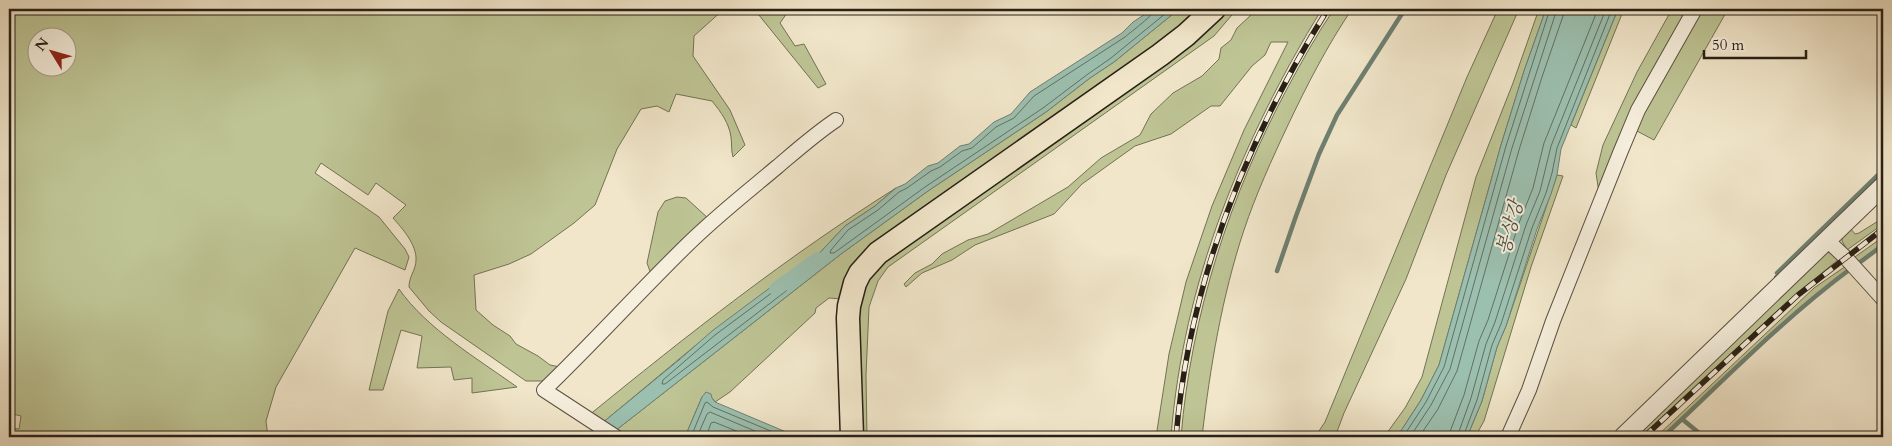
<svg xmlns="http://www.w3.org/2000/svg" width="1892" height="446" font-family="Cardo,'Noto Serif KR',serif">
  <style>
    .green { fill: #bec494; stroke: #737255; fill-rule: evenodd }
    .water { fill: #9cc0b0; stroke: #6e8072 }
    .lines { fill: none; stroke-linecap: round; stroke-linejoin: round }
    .shore { stroke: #627063; stroke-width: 1 }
    .stream { stroke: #6e8072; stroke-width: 4.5 }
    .canal { stroke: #9cc0b0; stroke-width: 14 }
    .minor-casing { stroke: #5a5243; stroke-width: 16 }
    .tertiary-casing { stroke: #5a5243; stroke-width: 20 }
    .primary-casing { stroke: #282016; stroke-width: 25 }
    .minor { stroke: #f6efdd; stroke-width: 14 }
    .tertiary { stroke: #f6efdd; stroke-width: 18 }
    .primary { stroke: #f1e6ca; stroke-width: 22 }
    .rail-casing { stroke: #282016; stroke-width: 5.5 }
    .rail { stroke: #f6efdd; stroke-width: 4; stroke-dasharray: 11; stroke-linecap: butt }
    .labels { text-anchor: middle; stroke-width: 4; stroke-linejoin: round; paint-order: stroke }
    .water-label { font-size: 19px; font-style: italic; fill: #4b5044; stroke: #f6efdd }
  </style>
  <rect width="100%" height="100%" fill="#f1e6ca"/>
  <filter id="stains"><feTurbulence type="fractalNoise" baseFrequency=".004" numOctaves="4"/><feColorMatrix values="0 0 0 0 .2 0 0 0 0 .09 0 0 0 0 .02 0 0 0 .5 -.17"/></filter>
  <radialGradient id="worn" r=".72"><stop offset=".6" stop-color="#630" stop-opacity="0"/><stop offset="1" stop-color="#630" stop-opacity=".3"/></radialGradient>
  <path class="green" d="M9,9H724L694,36L693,56L730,110L745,145L733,157C731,150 732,144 731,137C729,123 721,112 712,101L676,94L669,112L657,106L641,109L617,149L595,205L574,223L531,254L509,264L474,275L476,310L493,325L510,336L516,344L538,356L550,365L560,367L545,381H526L441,322L429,311L409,287C409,276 416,270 416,260C417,245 402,228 393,218L406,205L376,183L368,195L321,163L315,173L379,217L405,249L409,257L405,270L355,248L276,387L266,421L268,437H20L9,434V428L19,429L21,416L9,413ZM38,38H68V68H38Z
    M754,9H784L787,13L780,23L795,46L804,44L826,84L818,88Z
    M1179,9H1207L856,269L846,437H841L842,299L829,298L816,308L815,313L730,392L715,402L712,398L702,397L685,437H628L615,431L841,254L928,191L1046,112L1090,78L1114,62Z
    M1226,9H1237L1214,36L888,267L878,281L869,307L866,375L867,437H860L855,311L865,281L890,256L1212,23Z
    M1253,9H1322C1242,139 1183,283 1171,437H1156L1169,354L1186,282L1212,206L1244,130L1288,42H1271L1265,55L1252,66L1220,106H1211L1171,134L1135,146L1082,184L1054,214L975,245L952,260L922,273L906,287L904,284L915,273L932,264L942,254L968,240L988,234L1068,187L1101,158L1140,135L1151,114L1173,93L1202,76L1219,59L1221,48L1231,40L1237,28L1251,15Z
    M1334,9H1352C1327,46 1307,85 1288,125C1272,159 1256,194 1244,230C1222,296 1210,368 1202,437H1181C1191,315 1230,195 1288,87C1302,61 1317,34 1334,9Z
    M1498,9H1519L1446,175L1406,279L1344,413L1335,437H1315L1325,422L1467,77Z
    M1539,9H1546L1524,71L1501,145L1439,365L1421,400L1397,437H1384L1405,408L1422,377L1476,177L1513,83Z
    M1618,9H1624L1576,128L1571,125Z
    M1672,9H1691L1599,193L1596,173L1603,145L1637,72Z
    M1700,9H1728L1654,140L1635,130Z
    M1883,173V180L1778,281L1774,277Z
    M1557,175L1563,176L1531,267L1484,421L1475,437H1467L1482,401L1497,347L1506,326Z
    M896,188L875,206L845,226L811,262L793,278L785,281L696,345L601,424L588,416C686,336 789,255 896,188Z
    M677,197L686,198L709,219L651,274L647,263L658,212L665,201Z
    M1883,218V224L1847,250L1842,241V237L1850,228L1855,234L1859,233Z
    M1883,237V244L1855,264L1852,259Z
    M1827,252L1833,254L1839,259L1788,301L1640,437H1632Z
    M1846,266L1849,269L1773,331L1662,437H1656L1814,288Z
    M399,289C427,329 478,359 517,387L472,393V378L454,380L451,367L417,368L422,336L401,330L383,390H369L388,311Z"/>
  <path class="water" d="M1153,9H1179L1114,62L1090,78L1046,112L928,191L841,254L615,431L601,424L679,360L712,331L775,284L793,278L811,262L845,226L875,206L896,188L905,184L928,166L938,163L960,146L969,144L994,122L1011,114L1030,92L1122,33L1133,22Z
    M1546,9H1618L1561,149L1557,175L1551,194L1537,229L1506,326L1497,347L1482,401L1467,437H1397L1421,400L1439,365L1501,145L1524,71Z
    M706,392L711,394L712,398L715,402L798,437H685L702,397Z"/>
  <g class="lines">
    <path class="shore" d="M1155,9C1154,15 1132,31 1125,37L1034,96L1014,118L996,127L972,148L962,151L940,167L931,171L907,188L899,192L878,210L848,230L831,250L830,253H834L925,187L1043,108L1088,74L1111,58L1171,9
      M785,286L787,288L786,291L665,384H662L663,380L715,335L777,289Z
      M691,437L705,403L707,402L713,407L785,437
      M697,437L707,414L710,412L769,437
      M706,437L711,423L714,422L751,437
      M1403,437L1426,402L1444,367L1506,146L1550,9
      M1410,437L1431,405L1450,369L1512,148L1557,9
      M1419,437L1438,409L1457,371L1519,150L1542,77L1563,16L1564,9
      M1449,437L1451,429L1464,395L1479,341L1488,320L1519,223L1533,188L1544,143L1598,9
      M1457,437L1471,398L1486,344L1495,322L1526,225L1540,191L1551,146L1606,9
      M1463,437L1477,400L1492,345L1501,324L1532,228L1546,193L1552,173L1557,148L1612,9"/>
    <path class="stream" d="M1859,263L1883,245
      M1277,271L1296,216L1319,154L1337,115L1405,9
      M1777,273L1883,170
      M1682,419L1704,437
      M1663,437C1724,380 1782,320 1849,270"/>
    <path class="canal" d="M776,289L818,259"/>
    <g class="minor-casing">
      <path id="minor" d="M1827,240L1846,258L1883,299
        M616,437L544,390C592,344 637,294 685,247C714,218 746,193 777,167C796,151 815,134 836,120
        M1508,437L1529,390L1553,321L1620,153L1638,110L1695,9"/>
    </g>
    <g class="tertiary-casing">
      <path id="tertiary" d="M1623,437L1883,186"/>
    </g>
    <g class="primary-casing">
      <path id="primary" d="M852,437L848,318L849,306L855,283L860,273L878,253L1160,55L1186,35L1214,9"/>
    </g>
    <use href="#minor" class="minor"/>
    <use href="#tertiary" class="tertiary"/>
    <use href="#primary" class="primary"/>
    <g class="rail-casing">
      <path id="rail" d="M1176,437C1189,282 1246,140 1328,9
        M1644,437L1798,295L1883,229"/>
    </g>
    <use href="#rail" class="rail"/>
  </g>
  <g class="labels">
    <g class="water-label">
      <text transform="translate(1509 227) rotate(-75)" y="7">봉상강</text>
    </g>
  </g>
  <rect width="1892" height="446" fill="none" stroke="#f1e6ca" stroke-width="30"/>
  <rect x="10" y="10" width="1872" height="426" fill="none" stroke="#282016" stroke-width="2.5"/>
  <rect x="15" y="15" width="1862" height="416" fill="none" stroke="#282016"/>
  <g transform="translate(52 52) rotate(307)"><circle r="24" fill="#f6efdd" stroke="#a49c8d"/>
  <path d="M0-4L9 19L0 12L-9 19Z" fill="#8f2418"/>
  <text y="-8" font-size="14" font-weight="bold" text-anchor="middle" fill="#282016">N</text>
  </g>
  <path d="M1704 50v8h102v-8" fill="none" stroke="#282016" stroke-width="2.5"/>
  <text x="1712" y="50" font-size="15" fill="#282016" stroke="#f6efdd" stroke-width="4" paint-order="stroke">50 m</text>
  <rect width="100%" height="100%" filter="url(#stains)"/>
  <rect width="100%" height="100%" fill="url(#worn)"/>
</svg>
